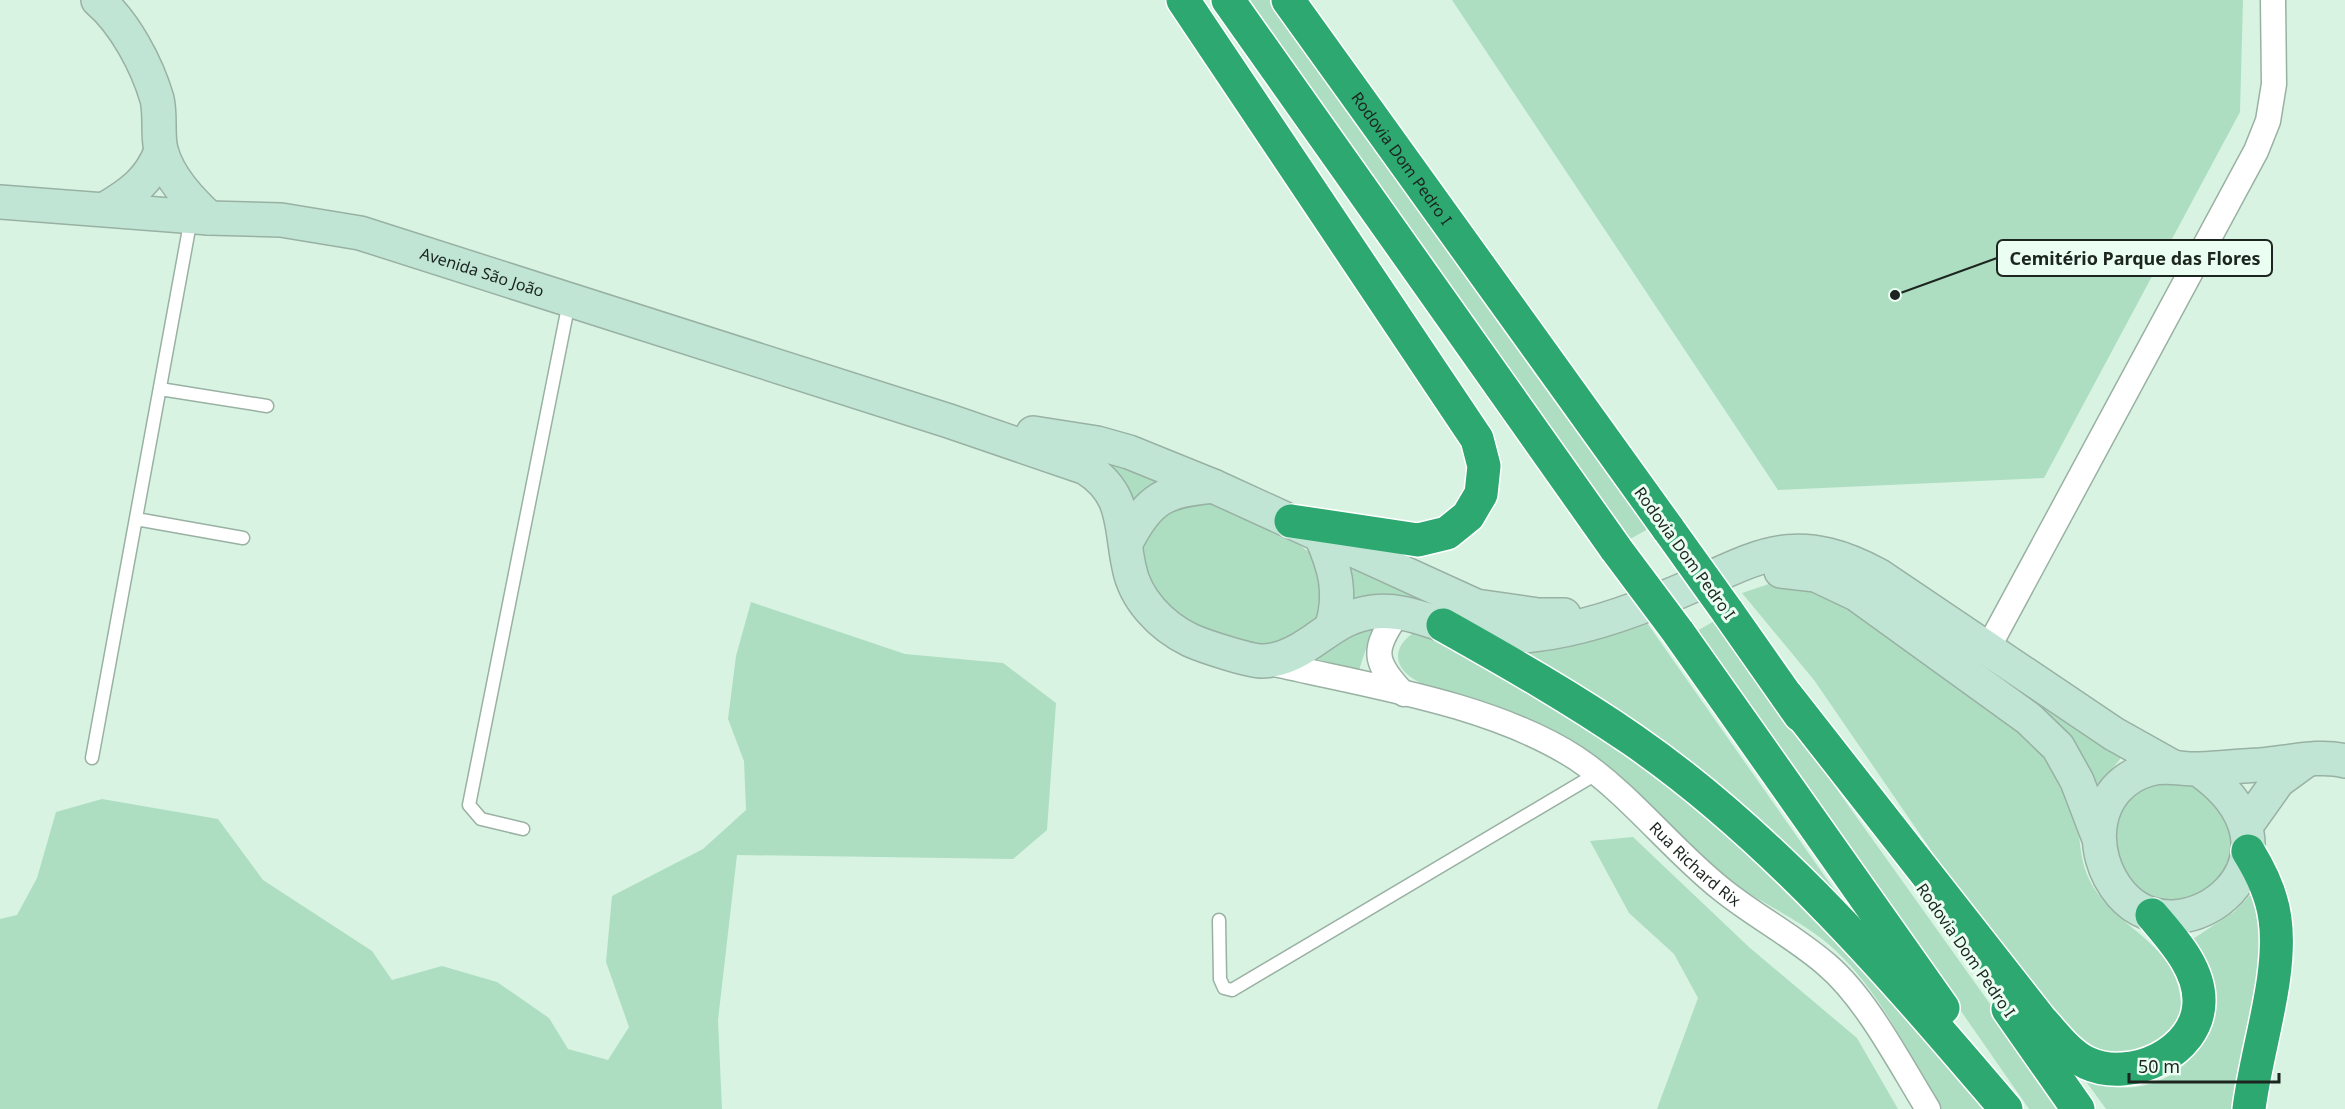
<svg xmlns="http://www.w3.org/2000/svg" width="2345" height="1109" font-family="'Noto Sans',sans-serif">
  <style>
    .green { fill: #addec1 }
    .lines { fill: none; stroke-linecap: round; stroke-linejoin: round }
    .lane-casing { stroke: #99b1a3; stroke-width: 15 }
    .street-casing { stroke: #99b1a3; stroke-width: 27 }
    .secondary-casing { stroke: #99b1a3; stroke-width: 36 }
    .highway-casing { stroke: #fff; stroke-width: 36 }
    .lane { stroke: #fff; stroke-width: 12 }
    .street { stroke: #fff; stroke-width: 24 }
    .secondary { stroke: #c0e5d4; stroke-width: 33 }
    .highway { stroke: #2ea871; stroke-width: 33 }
    .highway-bridge-casing { stroke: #fff; stroke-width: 36; stroke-linecap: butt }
    .highway-bridge { stroke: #2ea871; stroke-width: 33 }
    .labels { text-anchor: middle; stroke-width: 6; stroke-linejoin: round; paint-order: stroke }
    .street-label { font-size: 16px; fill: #1c251f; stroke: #eafef2 }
    .leader { fill: none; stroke: #1c251f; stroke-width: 2 }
    .callout-dot { fill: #1c251f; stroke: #eafef2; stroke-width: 2 }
    .callout { fill: #eafef2; stroke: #1c251f; stroke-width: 2 }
    .callout-label { font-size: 18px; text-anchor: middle; font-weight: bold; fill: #1c251f }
  </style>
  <rect width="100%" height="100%" fill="#d9f3e3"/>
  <path class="green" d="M1241,0H1276L1650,528L1630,539Z
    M1452,0H2243L2240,112L2044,478L1778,490Z
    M1085,449L1166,478L1131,510Z
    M1199,501L1211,504L1298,543L1312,555L1321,570V614L1312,626L1284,644L1248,646L1174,619L1146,576L1141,546L1158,516Z
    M1338,554L1457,609L1351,602Z
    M1828,566L2125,753L2098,786L2088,766L2062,731Z
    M1788,583L1824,589L2018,729C2046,755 2070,785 2077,824C2081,844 2080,862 2090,881C2114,929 2180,943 2181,1005C2181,1013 2180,1025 2175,1032C2168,1042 2148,1050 2138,1058L2096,1052L2076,1040L1981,923L1814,680L1742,593L1769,584Z
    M751,602L905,654L1003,663L1056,703L1047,830L1013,859L737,855L718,1020L722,1109H0V919L17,915L37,878L56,812L102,799L218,819L263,880L372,951L392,980L442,966L497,982L549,1018L568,1049L608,1060L629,1027L606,962L612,896L703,849L746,810L744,761L728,719L736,656Z
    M1645,620L1857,922L1512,649Z
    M1716,620L2065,1109H2029L1697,631Z
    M1375,621L1359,670L1309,657Z
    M1415,632H1427L1566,708L1789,878L1986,1109H1940C1909,1054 1882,994 1835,950C1800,917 1752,901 1715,869C1671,832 1638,782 1588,752C1558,735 1527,718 1494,706C1468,697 1435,694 1412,678C1391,664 1395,644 1415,632Z
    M2113 841a59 59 0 1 1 118 0a59 59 0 1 1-118 0Z
    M1633,837L1750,948L1857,1038L1898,1109H1657L1698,998L1674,954L1629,913L1590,841Z
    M2251,894L2260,908L2267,932L2240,1109H2106L2085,1080C2096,1082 2107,1086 2117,1087C2155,1091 2191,1069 2206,1035C2212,1023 2216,1007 2215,995C2212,974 2203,957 2193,939L2235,911Z"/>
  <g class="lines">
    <g class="lane-casing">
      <path id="lane" d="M160,389L267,406
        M136,519L243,538
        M92,758L191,218
        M523,829L481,819L469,805L569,302
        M1219,920L1220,979L1224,988L1232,990L1596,774"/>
    </g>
    <g class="street-casing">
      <g id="street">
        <path d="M1399,612C1372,649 1372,661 1404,694"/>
        <path d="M1988,648L2256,151L2268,121L2274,84L2273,0"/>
        <path id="s1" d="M1266,662C1364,685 1491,703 1576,758C1630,794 1670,848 1720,888C1754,916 1794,936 1827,965C1867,999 1900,1064 1928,1109"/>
      </g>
    </g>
    <g class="secondary-casing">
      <g id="secondary">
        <path d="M98,0C125,23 147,65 157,99C161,116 157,134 161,150C168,177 190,200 209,218"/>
        <path id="s2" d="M0,202L209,218L281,220L360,233L949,421L1086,468C1127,494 1120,526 1129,567C1135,599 1161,626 1190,640C1203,646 1249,661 1262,661C1279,661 1297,652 1310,643C1331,629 1347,615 1373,612C1397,609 1418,617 1441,624C1472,633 1502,639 1534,635C1584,629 1632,612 1678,592C1758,558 1792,529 1878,575L2114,734L2173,767"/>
        <path d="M105,209C131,194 150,180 161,151"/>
        <path d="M1033,433L1097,443L1129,452L1213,486L1476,606L1538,615H1564"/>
        <path d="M1321,536C1335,567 1342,593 1332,626"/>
        <path d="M1127,541C1150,497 1165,491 1213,486"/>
        <path d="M1781,571L1816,575L1856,594L2029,719L2058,747L2077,781L2098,836"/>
        <path d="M2198,769C2323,856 2182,965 2121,894C2086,853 2092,785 2150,769C2167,764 2184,770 2200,769C2220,768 2240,766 2260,765C2286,763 2321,754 2345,761"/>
        <path d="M2246,826L2278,781L2304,762"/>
      </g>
    </g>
    <g class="highway-casing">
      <g id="highway">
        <path d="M1183,0L1477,439L1484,466L1481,494L1468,516L1447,533L1418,540L1291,521"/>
        <path d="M1228,0L1616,549"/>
        <path id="s3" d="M1288,0L1669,530"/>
        <path d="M1727,611L1800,715"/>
        <path d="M1443,625C1507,661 1572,698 1633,740C1775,838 1895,979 2006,1109"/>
        <path d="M1678,632L1943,1008"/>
        <path d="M1787,696L2040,1019C2054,1034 2068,1054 2087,1063C2130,1083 2198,1053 2199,1002C2200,968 2172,939 2152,915"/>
        <path d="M2248,851C2261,872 2272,894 2275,919C2283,975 2256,1051 2249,1109"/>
        <path d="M2008,1009L2078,1109"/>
      </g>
    </g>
    <use href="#lane" class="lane"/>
    <use href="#street" class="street"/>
    <use href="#secondary" class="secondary"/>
    <use href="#highway" class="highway"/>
    <g class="highway-bridge-casing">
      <path id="highway-bridge" d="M1669,530L1727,611
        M1616,549L1678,632"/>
    </g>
    <use href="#highway-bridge" class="highway-bridge"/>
  </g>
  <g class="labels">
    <g class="street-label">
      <text dy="6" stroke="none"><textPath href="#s3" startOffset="195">Rodovia Dom Pedro I</textPath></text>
      <text dy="6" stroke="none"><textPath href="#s2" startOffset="490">Avenida São João</textPath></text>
      <text transform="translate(1685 553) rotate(54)" y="6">Rodovia Dom Pedro I</text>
      <text dy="6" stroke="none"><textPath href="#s1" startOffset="486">Rua Richard Rix</textPath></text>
      <text transform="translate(1966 950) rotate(55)" y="6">Rodovia Dom Pedro I</text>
    </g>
  </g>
  <path class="leader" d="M1895 295L1997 258"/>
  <circle class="callout-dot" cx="1895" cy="295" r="6"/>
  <rect class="callout" x="1997" y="240" width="275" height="36" rx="6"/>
  <g class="callout-label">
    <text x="2135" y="265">Cemitério Parque das Flores</text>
  </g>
  <path d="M2129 1073v9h150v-9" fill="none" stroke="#1c251f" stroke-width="3"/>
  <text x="2138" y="1073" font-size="18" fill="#1c251f" stroke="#eafef2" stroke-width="4.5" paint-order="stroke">50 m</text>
</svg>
